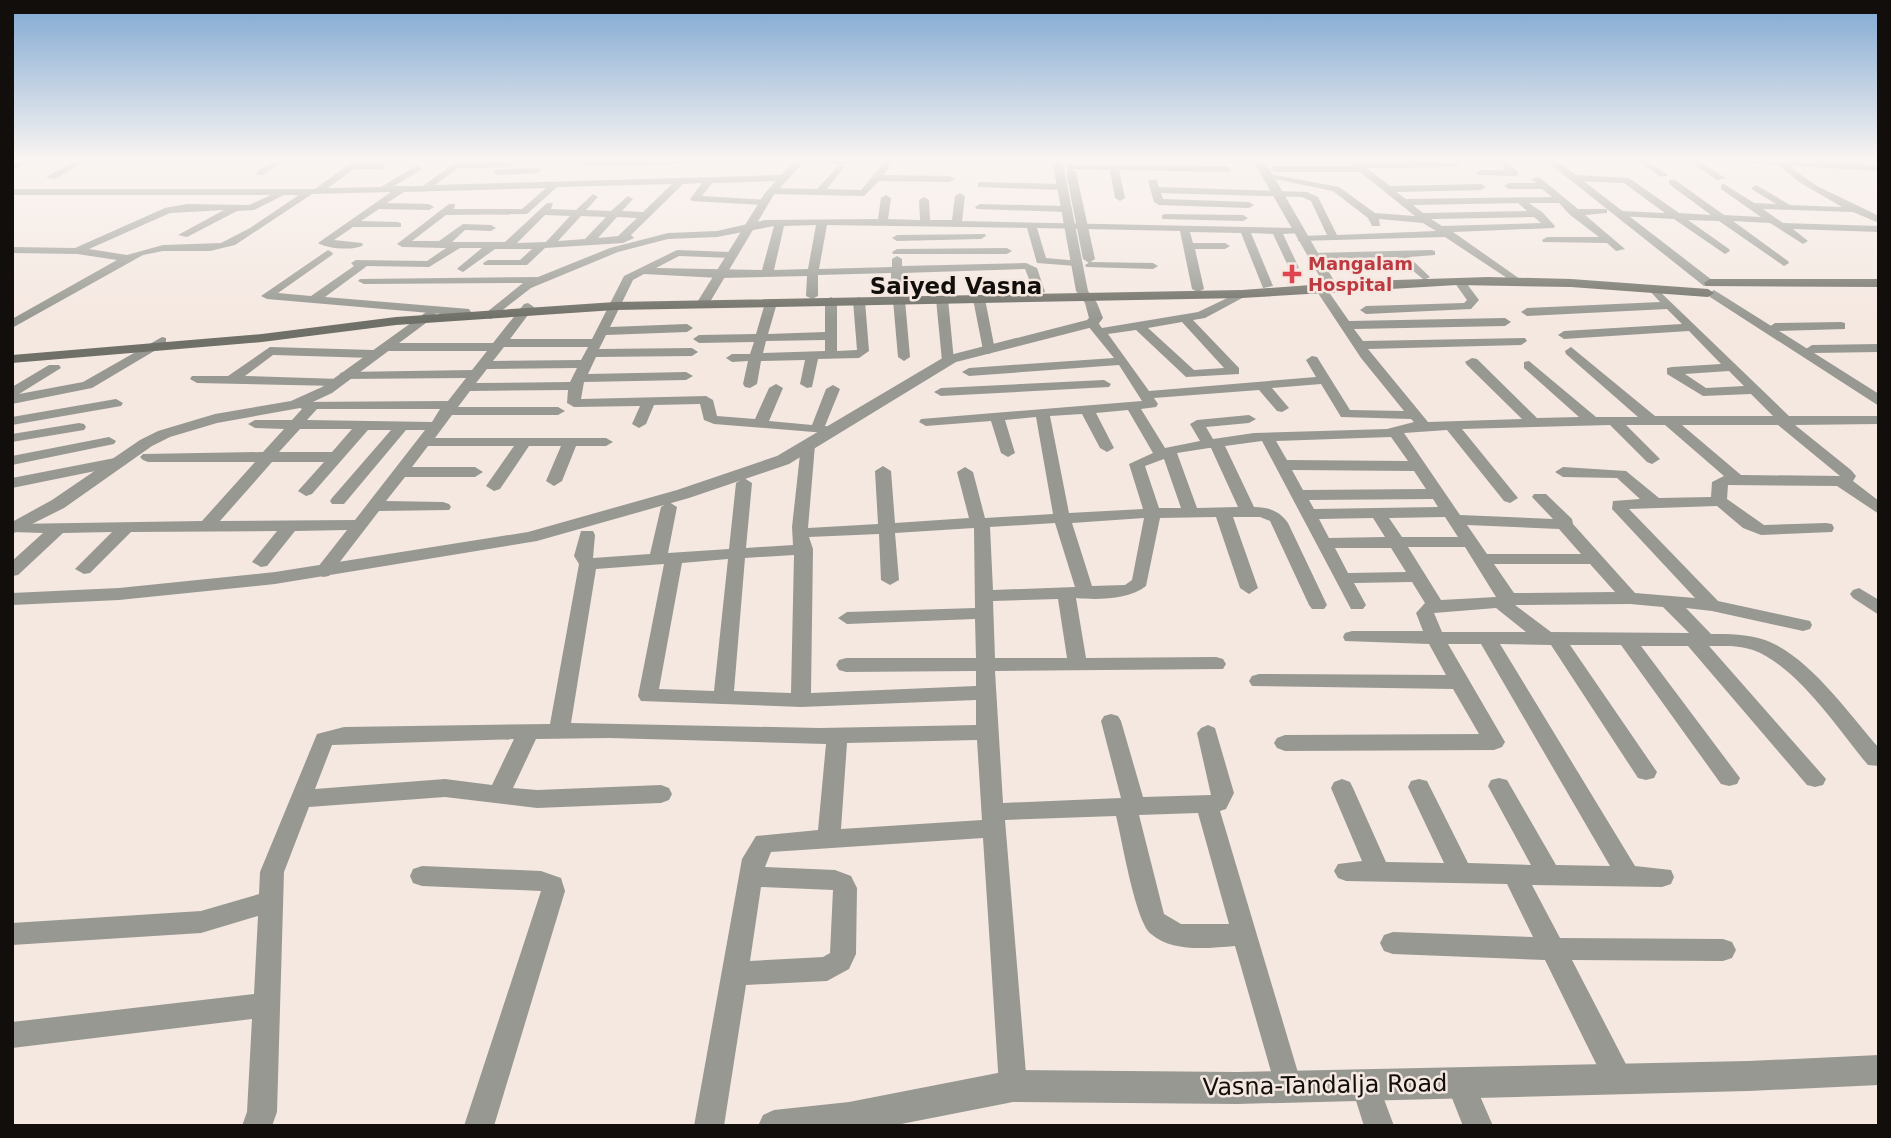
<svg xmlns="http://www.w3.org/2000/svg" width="1891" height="1138" font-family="'DejaVu Sans',sans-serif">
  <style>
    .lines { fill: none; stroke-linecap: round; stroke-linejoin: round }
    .minor { fill: #979892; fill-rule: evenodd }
    .tertiary { fill: #979892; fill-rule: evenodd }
    .secondary { fill: #6f7068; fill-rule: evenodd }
    .health-dot { fill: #e0444e; stroke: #f5e8e1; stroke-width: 2.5 }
    .labels { text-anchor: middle; stroke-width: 5; stroke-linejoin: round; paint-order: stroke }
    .far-health-label { font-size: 18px; font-weight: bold; fill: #be3a42; stroke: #f5e8e1; text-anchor: start }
    .far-district-label { font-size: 23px; font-weight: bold; fill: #120e0b; stroke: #f5e8e1 }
    .near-street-label { font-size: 24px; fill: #120e0b; stroke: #f5e8e1 }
  </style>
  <rect width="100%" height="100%" fill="#f5e8e1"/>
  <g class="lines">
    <path class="minor" d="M21,159H32L12,171V164Z
      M80,159H91L54,179L46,177Z
      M276,159H286L263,175H257V171Z
      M356,159H366L362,163H381L385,166L381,169H354L328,188L381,187L418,165L421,166V170L394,186H423L456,162L510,161L514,164L510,167L458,168L435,185L782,175L787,178L782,181L712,183L702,196L767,200L769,202L764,205L692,201L690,199L702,183L683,184L631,235L634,238L623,243L545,248L527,265H484L483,263L488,260H520L532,249H495L463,272L457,269L459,267L482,248H460L429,267L367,266L325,297L469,309L471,312L465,316L267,299L261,296L328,250L333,253L332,255L278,293L311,296L354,266L351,263L356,260L427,261L446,248L402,247L397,244L449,204H455L454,209H522L546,188L404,192L387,203L429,204L434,207L429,210L379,209L361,221L397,222L401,223V227H353L334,240L362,243L363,245C354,251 327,249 318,243L391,192L312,194L235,245L210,251H163L143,255L12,328V319L117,260L77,254L12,253V247L75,248L165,208L187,204L249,205L271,195H12V189H315ZM672,184L643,212L622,211L633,199L628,196L611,211L586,210L598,197L593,194L576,210L551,209L553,203H547L505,242H452L465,230L491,231L496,228L491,225L463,224L439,241H412L446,215L527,214L557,187ZM284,195H299L250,228L221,243L163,245L127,255L89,249L170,213L224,210L178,235L187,237L237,211L254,210ZM545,215L570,216L546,242L517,243ZM581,216L606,217L585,239L558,241ZM617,217L637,218L618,236L598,238Z
      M686,159L683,164L587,166L583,163L587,160Z
      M856,159L853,164L801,163L797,160Z
      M887,159H896L883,175L950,176L955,179L950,182L879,181L864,196L772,194L767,191L772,188L817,189L840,164L844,167L827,189L861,190Z
      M1346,159H1356L1361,163L1459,159L1461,162L1455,167L1367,168L1390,186L1481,184L1486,187L1481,190L1396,192L1406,199L1552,197L1542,189H1509L1504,186L1509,183H1536L1531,179L1539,177L1578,209H1607V213L1585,215L1625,249L1616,251L1607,243L1543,242L1542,240L1547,237H1599L1569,214L1559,203H1529L1542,212L1555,226L1554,228L1453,232L1520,279L1522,281L1516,284L1445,237L1298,241V237L1302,236L1327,235L1311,201L1302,197L1161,193L1163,199L1249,202L1254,205L1249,208L1159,205L1154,202L1148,181L1156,179L1159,187L1307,192L1318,197L1337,235L1436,231L1423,223L1379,219L1380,226H1372L1368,218L1333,191L1265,177L1270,174L1339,187L1375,213L1415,216L1360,172H1274L1270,169L1274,166H1353ZM1518,203L1527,211L1423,213L1413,205ZM1534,217L1541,223L1442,226L1431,219Z
      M1494,159H1504L1519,173L1515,176L1477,175L1476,173L1480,170H1506Z
      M1635,159H1645L1668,175L1661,177Z
      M1686,159H1696L1725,178L1717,180Z
      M1779,159L1817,186L1879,216V223L1853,212L1763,209L1783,223L1879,226V232L1793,229L1808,241L1803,244L1770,223L1733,221L1788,261L1789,263L1784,266L1719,221L1688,220L1729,249L1730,251L1725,254L1674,219L1618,216L1616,214L1621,211L1665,213L1624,183L1575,181L1570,178L1575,175L1629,178L1679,213L1711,215L1669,184V180H1675L1724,215L1761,217L1721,189V185L1724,184L1754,203L1776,204L1753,190L1751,188L1756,185L1790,205L1842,207L1799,182L1775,162Z
      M1070,164L1228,166L1232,169L1228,172L1119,170L1125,198L1120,201L1115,198L1110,170L1067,169V165Z
      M540,168L541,170L537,173L497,175L493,172L497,169Z
      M981,182L1062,184L1067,187L1062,190L978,187V183Z
      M960,193L965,196L962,221L1297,228L1301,229V233L1283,234L1299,268L1290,270L1273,234L1251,233L1273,286L1263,288L1241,233L1190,232L1193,243H1225L1230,246L1225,249H1195L1204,289L1198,292L1192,289L1180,231L1037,228L1046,258L1080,261L1081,263L1076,266L1037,263L1027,228L827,225L819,269L892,267V259L897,256L902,259V266L1026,263L1037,268L1045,292L1035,294L1025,269L903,273V294L900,297L905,300L910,357L904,361L898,357L893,300L896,297L891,294V273L818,275V296L812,299L806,296L807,276L720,278L644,274L633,280L610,327L687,324L693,328L687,332L606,335L599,349L692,348L698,352L692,356L596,357L588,374L686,372L693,376L686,380L584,382L581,399L706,396L713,400L717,416L755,419L769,388L776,384L783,388L769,421L812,425L826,389L833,385L840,389L825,426L838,428L840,431L838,434L714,424L704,420L700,404L654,405L646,424L639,428L632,424L640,406L574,407L567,403L568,390L470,391L458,407H558L565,411L558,415H452L435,438H606L613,442L606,446H576L562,481L554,486L546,481L561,446H529L500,489L494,491L486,486L514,446H428L412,467H475L483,472L475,477H405L386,501L443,502L449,504L451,507L449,510L379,511L329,576L323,577L314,572L347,530L295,531L267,566L261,567L252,562L277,531L131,532L90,573L84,574L75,569L112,532L63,533L18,575L12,576V561L43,533L12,532V524L202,521L255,462H148L143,460L140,457L143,454L263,452L284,429L255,428L248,424L255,420H292L302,409L295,405L297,402L448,401L466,378L342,379V385L337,386L197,383L190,379L192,376H228L270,347L373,350L379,354L373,358L273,355L245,376L340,379V373L345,372L472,370L487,351H384L378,347L384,343H493L524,304L528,303L534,307L510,339H592L624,276L677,250L731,252L736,255L731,258L679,256L656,268L762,270L774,226L717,237L668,239L618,252L531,288L491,319L487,318V312L523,283L364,284L358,281L360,279L538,277L610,248L668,233L717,231L765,220L878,219L881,198L886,195L891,198L888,219L920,220L919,200L924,197L929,200L930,220H952L955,196ZM816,225L808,269L774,270L784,226ZM504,347H588L581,360L493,361ZM577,368L570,382L476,383L487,369ZM317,409H440L432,422L307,420ZM300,429H352L332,452H279ZM368,430H391L332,498L330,501L332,504H344L406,430H425L355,520L220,521L272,462H324L298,491L306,496L312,494Z
      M980,204L1066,206L1071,209L1066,212L977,209L975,207Z
      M1165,214L1243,215L1248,218L1243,221L1162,219V215Z
      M985,234L986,236L981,239L897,241L892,238L897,235Z
      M897,249L1007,248L1012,251L1007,254H893L892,252Z
      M1431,250L1435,251V255L1409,257L1430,277L1424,280L1397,257L1312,259L1307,256L1312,253Z
      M1090,262L1153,263L1158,266L1153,269L1086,267L1085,265Z
      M1460,279L1464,280L1479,300L1471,309L1366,314L1360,310L1366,306L1464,303L1467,300L1454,282Z
      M1320,284L1324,285L1349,321L1505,318L1511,322L1505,326L1354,329L1363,341L1525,338L1527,341L1521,345L1368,349L1428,422L1522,419L1467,365L1465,362L1472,358L1477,359L1537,418L1579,417L1524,368V362L1529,361L1596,417H1638L1566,354L1565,351L1571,347L1655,416H1773L1751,394L1703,396L1667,374V368L1672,367L1721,364L1689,331L1564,339L1558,335L1564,331L1682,324L1667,309L1527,316L1521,312L1527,308L1660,302L1647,288L1653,285L1789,416H1879V424L1795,425L1851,470L1856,476L1853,481L1879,501V514L1837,486L1728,485L1727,499L1764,525L1826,523L1832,524L1834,528L1832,532L1761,535L1743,528L1717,506L1629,509L1718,601L1810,621L1812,625L1810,629L1803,631L1712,611L1686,608L1711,634C1729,634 1747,634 1765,640C1809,656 1848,713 1879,748V766L1868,765C1838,729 1797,666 1753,650C1739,645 1723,646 1709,646L1826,779L1823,785L1815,787L1807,785L1688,646H1641L1740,778L1737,784L1729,786L1721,784L1621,645H1570L1657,772L1654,778L1646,780L1638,778L1551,645L1500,644L1635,866L1671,870L1674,877L1671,884L1662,887L1532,885L1560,938L1723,939L1732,942L1736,950L1732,958L1723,961L1572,960L1629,1070L1633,1080L1629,1090L1619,1094L1609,1090L1545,960L1393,954L1384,951L1380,943L1384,935L1393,932L1533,937L1507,884L1346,881L1338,878L1334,871L1338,864L1362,861L1331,788L1334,782L1342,779L1350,782L1353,788L1386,862L1444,863L1408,787L1411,781L1419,779L1427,781L1468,863L1531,865L1488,786L1491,780L1499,778L1507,780L1556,865L1610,866L1481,644H1448L1505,742L1502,747L1494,750L1285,751L1277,748L1274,743L1277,738L1285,735L1479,734L1453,689L1252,686L1249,681L1252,676L1259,674L1446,675L1429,644L1345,641L1343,637L1345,633L1352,631H1423L1416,613L1425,603L1412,582L1354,583L1366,605L1363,609H1351L1262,441L1225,446L1254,507C1268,507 1280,511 1288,523L1327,605L1324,609H1312L1309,605L1270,521L1260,517H1233L1258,588L1249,594L1240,588L1216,517L1160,518L1146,586C1129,600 1096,600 1076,598L1086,658L1216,657L1223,659L1226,664L1223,669L995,671L1003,803L1121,798L1101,721L1104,716L1111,714L1118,716L1121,721L1143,797L1211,795L1197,733L1201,728L1208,725L1215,728L1234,793L1226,809L1220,811L1302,1086L1298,1096L1288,1100L1278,1096L1235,946C1209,948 1173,953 1151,934C1135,921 1122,839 1116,816L1005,820L1027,1086L1023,1096L1013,1100L1003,1096L999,1086L983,838L771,852L765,867L835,870L851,876L857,888L856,954L849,969L827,981L746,985L724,1126H694L742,859L756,836L818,830L826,744L609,738L536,739L513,788L537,790L661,785L669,788L672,794L669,800L661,803L537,808L445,797L309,807L284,872L277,1112L272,1126H242L247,1112L252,1019L12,1048V1022L254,994L258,916L201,933L12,945V923L201,911L259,894L260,872L317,734L344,727L550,724L579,564L574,556L581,531H593L595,535L593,558L650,554L661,507L669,502L677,507L668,553L729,549L736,483L744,478L752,483L746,548L793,545L792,527L801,445L808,441L815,445L808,528L878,524L875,471L883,466L891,471L895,523L969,518L957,472L965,467L973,472L985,518L1053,514L1036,417L1005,420L1015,453L1008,457L1001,453L991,421L926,426L919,422L921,419L1142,401L1119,365L969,376L962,372L969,368L1114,358L1088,326V320H1096L1102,328L1198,312L1242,291L1246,292V296L1205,318L1193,320L1239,368V374L1186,377L1136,330L1108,334L1149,391L1316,377L1306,360L1312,356L1317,357L1350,410L1404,411L1361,358L1314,287ZM1182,322L1224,368L1194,370L1148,328ZM1729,371L1744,386L1706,388L1685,374ZM1321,384L1341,417L1411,419L1414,422L1387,429L1254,433L1213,439L1206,427L1249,423L1256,419L1249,415L1197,420L1190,424L1200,441L1165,448L1141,409L1156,407L1158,404L1154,398L1259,390L1277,411L1282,412L1289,408L1272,388ZM1128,410L1153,453L1129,464L1143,509L1069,513L1050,416L1082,414L1100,448L1107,452L1114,448L1096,413ZM1610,425L1647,462L1652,464L1660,459L1626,425H1665L1724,476L1712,482L1711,497L1659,498L1626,471L1563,467L1555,472L1563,477L1617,478L1640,499L1613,501L1612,509L1695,598L1635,593L1573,524L1572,519L1546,494H1534L1532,497L1553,519L1460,515L1404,433L1447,430L1504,501L1510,503L1518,498L1462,429ZM1682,425H1778L1840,476L1741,475ZM1391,437L1408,461L1287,460L1276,441ZM1209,448H1211L1238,507L1197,508L1177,453ZM1164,459L1181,508H1159L1145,466ZM1292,470L1414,471L1426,489L1303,490ZM1433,499L1438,507L1314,509L1309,500ZM1445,517L1458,537H1402L1389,518ZM1144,518L1132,580L1125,585L1092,586L1072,523ZM1373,518L1385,537L1329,538L1319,519ZM1055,523L1075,587L993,590L990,527ZM1467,525L1559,529L1581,554H1487ZM974,528L975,608L847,612L838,618L847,624L975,619L976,658H846L839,660L836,665L839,670L846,672L976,671V686L811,693L813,549L809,537L879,534L881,580L890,585L899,580L895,533ZM1408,547H1465L1496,597L1441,600ZM1335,548H1391L1406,572L1348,573ZM794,555L791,693L734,691L745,558ZM728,559L714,691L659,689L682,563ZM664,564L638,696L641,701L801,707L976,700V725L820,728L571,723L596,569ZM1494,564H1590L1615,592L1514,593ZM1058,599L1067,658H995L993,601ZM1630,604L1663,607L1689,633L1551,632L1515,605ZM1496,608L1526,632H1442L1434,613ZM514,739L492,785L445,779L315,789L332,745ZM977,740L982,820L841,829L847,743ZM1198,813L1229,924H1181L1164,914L1139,815ZM761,887L833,890L830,953L823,957L750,961Z
      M942,296L948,299L954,361L948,365L942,361L936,299Z
      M979,296L985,299L995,350L989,354L983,350L973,299Z
      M831,297L837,301V351L857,350L853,301L859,297L865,301L869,351L859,358L818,359L812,387L807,388L800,384L805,360L761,361L757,384L750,388L745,387L743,384L748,361L732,362L726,358L732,354H750L754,342L699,343L693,339L699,335L756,334L765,303L771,299L777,303L768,334L825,332V301ZM825,340V351L763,353L766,341Z
      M1841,322L1845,323V329L1775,331L1769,327L1775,323Z
      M162,337L166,338V344L92,388L12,404V387L49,365H59L61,368L19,394L83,382Z
      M1879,344V352L1812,353L1806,349L1812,345Z
      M1104,380L1111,384L1109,387L941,396L934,392L941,388Z
      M116,399L123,403L121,406L12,425V417Z
      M79,423L84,424L86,427L84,430L12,442V434Z
      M109,437L116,441L114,444L12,465V456Z
      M120,457L128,462L125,465L12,488V478Z
      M1859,588L1879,600V615L1853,598L1850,594L1853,590Z
      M422,866L541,871L561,878L565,891L494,1126H464L541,891L422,886L413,883L410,876L413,869Z
      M1460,1069L1470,1073L1493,1126H1463L1446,1083L1450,1073Z
      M1365,1071L1375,1075L1394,1126H1364L1351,1085L1355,1075Z"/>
    <path class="tertiary" d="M796,159H806L773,196L707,307H697L696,304L765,193Z
      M1052,159H1062L1088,291L1097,303L1103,318L1097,326L956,362L789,464L689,498L537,541L275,584L119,600L12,605V593L119,588L275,572L528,532L677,490L777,456L946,356L1087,320L1089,318L1085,303L1076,291Z
      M1252,159H1262L1273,175L1337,286L1335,289H1327L1325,286Z
      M1544,159H1555L1712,280V286H1704Z
      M1720,159H1780L1879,165V171L1725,162Z
      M1071,169L1076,172L1095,259L1089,263L1083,259L1066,172Z
      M1714,290L1879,394V406L1710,297L1708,294Z
      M429,310L436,314L434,317L332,393L300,408L217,423L170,437L152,446L64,508L12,534V522L52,500L140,440L158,431L215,414L291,401L322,387Z
      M1879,1055V1085L1748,1091L1237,1104L1013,1102L891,1126H758L763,1115L774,1110L849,1102L1013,1070L1237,1072L1748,1061Z"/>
    <path class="secondary" d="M1488,277L1571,279L1708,289L1714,293L1708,297L1571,287L1457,285L1242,298L615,310L396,325L262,342L12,363V355L262,334L396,317L615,302L1242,290L1365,281Z
      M1710,279H1879V287L1706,286L1704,283Z"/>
  </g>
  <linearGradient id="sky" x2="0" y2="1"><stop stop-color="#7fa8d2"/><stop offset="0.5" stop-color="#faf5f2"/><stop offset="1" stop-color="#faf5f2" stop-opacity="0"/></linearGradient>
  <rect width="1891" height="319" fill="url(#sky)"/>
  <path class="health-dot" d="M1288.5 263.5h7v7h7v7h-7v7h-7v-7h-7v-7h7z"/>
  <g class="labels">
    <g class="far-health-label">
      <text x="1308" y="270">Mangalam<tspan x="1308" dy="21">Hospital</tspan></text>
    </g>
    <g class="far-district-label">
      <text x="956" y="294">Saiyed Vasna</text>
    </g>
    <g class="near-street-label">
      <text transform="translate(1325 1085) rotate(-1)" y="8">Vasna-Tandalja Road</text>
    </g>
  </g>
  <rect width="1891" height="1138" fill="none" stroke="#120e0b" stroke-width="28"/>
</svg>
